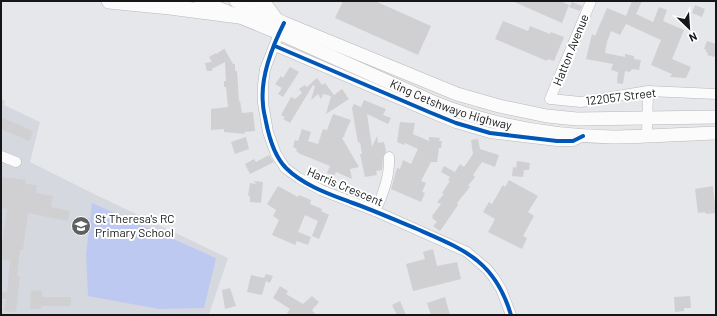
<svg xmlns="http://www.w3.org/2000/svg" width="717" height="316" font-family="Barlow,sans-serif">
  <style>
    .built { fill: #d5d8df }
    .green { fill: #bec9f1 }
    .building { fill: #d0d0d3 }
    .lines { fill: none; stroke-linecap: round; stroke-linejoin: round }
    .minor-casing { stroke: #b7b8ba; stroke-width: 11 }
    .major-casing { stroke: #b7b8ba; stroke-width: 14 }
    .highway-casing { stroke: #b7b8ba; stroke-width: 16 }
    .minor { stroke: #fbfbfc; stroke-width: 10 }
    .major { stroke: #fbfbfc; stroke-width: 13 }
    .highway { stroke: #fbfbfc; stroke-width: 15 }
    .cycleway-casing { stroke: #fff; stroke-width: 6 }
    .cycleway { stroke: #0057b8; stroke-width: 4 }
    .labels { text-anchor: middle; stroke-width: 4; stroke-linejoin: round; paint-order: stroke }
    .street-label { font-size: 12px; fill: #151617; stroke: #fff }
    .poi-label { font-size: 12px; fill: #151617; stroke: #fff; text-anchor: start }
  </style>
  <rect width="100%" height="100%" fill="#e6e7ea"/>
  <path class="built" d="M1,99L5,101L4,105L40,122L30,162L94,194L228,258L209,314L1,315Z"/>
  <path class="green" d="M92,203L216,258L204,308L159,309L88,296L86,255Z"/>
  <path class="building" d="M343,1H375L431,26L418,55L335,18Z
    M512,1H560L569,5L562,23Z
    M632,1H642L636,14L653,22L659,7L667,10L663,21L684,30L672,59L691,67L686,78L670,77L672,74L651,65L661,40L626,24L620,35L611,31L607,42L605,53L625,57V54L634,56V59L641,60L639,70L632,69L630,72L625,71L623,84L617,83L618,72L611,70L613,64L586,59L592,34L595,36L607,8L626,16Z
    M572,2L582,6L580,11L569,7Z
    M695,5L705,9L702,17L692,13Z
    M503,21L528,31L530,26L550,34L551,32L564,37L554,61L548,59L547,61L495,39Z
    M707,41L716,44V56L715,55L714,57L707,55L708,53L706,52V50L704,49Z
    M224,48L233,64H235V71H237L239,101H240L242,113L253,112L255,131L244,132L245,134L224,132V129L211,130V109L228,107L226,87H224V81H226L225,62L212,69V71H207L205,63L212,62L209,57L216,53V54L224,49Z
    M290,67L299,72L283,97L278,94L282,88L275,84L281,76L283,78Z
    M317,78L322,85L325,83L334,95L342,89L349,99L326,114L331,96L323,94L321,99L318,94L311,100L315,86L313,85L290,123L283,119L285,117L281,115L291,97L295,99L302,93L299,89L305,85L307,87Z
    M364,100L386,109L383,115L391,118L388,124L367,114L372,147L377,136L378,143L384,142L386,151L383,157L382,170L376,171L377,175L365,177L360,154H362L360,142L358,143L352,108L354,104L361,107Z
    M333,114L351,120L344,135L345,136L342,138L359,167L350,169L352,179L336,172L334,176L327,173L330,166L298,153V152L296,151L297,149L293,147L295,140L298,141L302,129L311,132L308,141L318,144L323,129L327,130Z
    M1,117L33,131L29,141L1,129Z
    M400,122L415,123L413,134L429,141V137L440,138L439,141H442L441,148H439L437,162H431L421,181L426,183L422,192L425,193L421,202L391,189L397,168L400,169L403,160L411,164L418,149L405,143L404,145L397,142L398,135L399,134H398Z
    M246,137L249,149L235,154L231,142Z
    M478,139L480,149L499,155L495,167L482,162L473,175L475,177L468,186L470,187L457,203L458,205L440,231L433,226L437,222L432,218L433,217L432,216L441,204L437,202L444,194L442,193L450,181L448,180L450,177L441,172L444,166L455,172L460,164L464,167L473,154L471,140Z
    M269,155L274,162L250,174L245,164L254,159L256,162Z
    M517,161L530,163L529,170H524L523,177L512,176L513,167L516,168Z
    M1,177L26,180L25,184L37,185L36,193L53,196L51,207L70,211L68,221L28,213L23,250H20L17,276L20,277L16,312L4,311L6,299H1V292H7L10,261L1,259V244H2L7,209L1,208Z
    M509,180L538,196L528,212L534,216L523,236L527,238L522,249L488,232L495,219L483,212L489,202L492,204L503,185L505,187Z
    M254,181L263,182L261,203L250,202V196H248L250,183L256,184Z
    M278,186L298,197L299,195L311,200L310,204L322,209L321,211L329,215L319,239L312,236L318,221L305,215L298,232L311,237L308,245L297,241L295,245L272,235L279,220L273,216L276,210L267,204Z
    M713,186L716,213L706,214L705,212L698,213L695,189Z
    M433,249L437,266L457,262L461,279L413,291L406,264L425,259L423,252Z
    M266,274L273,276L270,283L266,281L262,295L247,292L251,275L264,278Z
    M280,286L288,291L286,294L303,304L312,296L319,302L312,310L316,315H291L287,313L290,309L273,298Z
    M230,288L236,306L225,309L222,290Z
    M31,290L42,291V297H71V306H42L41,309H30Z
    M690,296L691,308H684V311L675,312L674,297Z
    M445,297L450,315H431L427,303Z
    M400,301L406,315H397L392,305Z"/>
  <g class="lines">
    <g class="minor-casing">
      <path id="minor" d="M591,1L550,99L581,102L648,91L716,94
        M282,26L265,69L263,85V103L268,132L276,154L285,168L299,178L321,190L375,211L467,252L487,269L494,278L501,289L511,315
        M275,46L429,112L456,123L490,133L557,141H573L583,136
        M647,135L648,91
        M1,156L16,162
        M375,211C384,193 390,176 389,157"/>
    </g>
    <g class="major-casing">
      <g id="major">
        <path id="s1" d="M201,1L279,33L433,102C490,125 551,136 612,137C646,137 682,134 716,133"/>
        <path d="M236,1L284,23L457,94L499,106L547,116L577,119L716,117"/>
      </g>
    </g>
    <g class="highway-casing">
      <path id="highway" d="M109,1L170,7L239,16
        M262,1L275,19"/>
    </g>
    <use href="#minor" class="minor"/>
    <use href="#major" class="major"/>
    <use href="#highway" class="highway"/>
    <g class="cycleway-casing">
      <path id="cycleway" d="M284,23C272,47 260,77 263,104C263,110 265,116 266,122C269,137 275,157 286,168C303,185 329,194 350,202C373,210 395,220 417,229C465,250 495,261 511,315
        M275,46L429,112L456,123L490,133L557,141H573L583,136"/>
    </g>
    <use href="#cycleway" class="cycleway"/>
  </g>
  <defs>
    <g id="school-disc" transform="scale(1)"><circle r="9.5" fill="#5e5f61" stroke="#fff"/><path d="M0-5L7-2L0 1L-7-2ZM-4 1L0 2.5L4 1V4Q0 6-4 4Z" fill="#fff"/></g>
  </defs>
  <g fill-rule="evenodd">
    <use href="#school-disc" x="81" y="226"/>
  </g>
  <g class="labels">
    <g class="street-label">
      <text transform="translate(571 50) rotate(-68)" y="4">Hatton Avenue</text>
      <text transform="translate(621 97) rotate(-7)" y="4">122057 Street</text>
      <text dy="4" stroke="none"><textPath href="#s1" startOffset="271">King Cetshwayo Highway</textPath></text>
      <text transform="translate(345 187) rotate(23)" y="4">Harris Crescent</text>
    </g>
    <g class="poi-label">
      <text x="95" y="223">St Theresa's RC<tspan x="95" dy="14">Primary School</tspan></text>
    </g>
  </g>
  <rect width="717" height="316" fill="none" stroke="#151617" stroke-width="4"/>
  <g transform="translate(689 28) rotate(155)" stroke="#ffffff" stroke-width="3" paint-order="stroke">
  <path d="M0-3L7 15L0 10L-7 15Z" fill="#151617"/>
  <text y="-6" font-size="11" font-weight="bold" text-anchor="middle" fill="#151617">N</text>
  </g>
</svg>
